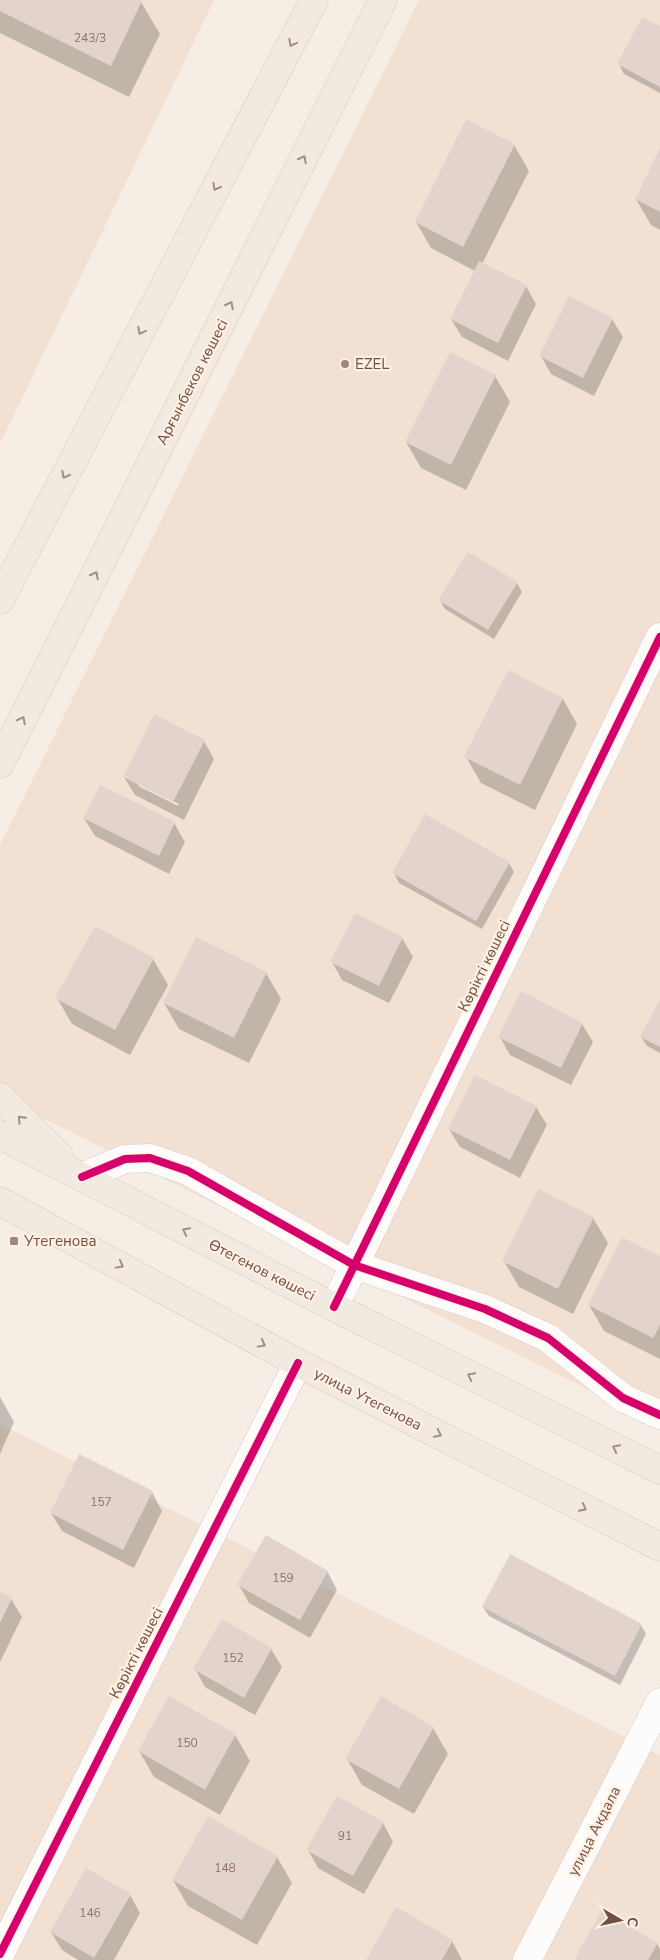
<svg xmlns="http://www.w3.org/2000/svg" width="660" height="1960" font-family="'Nunito Sans',sans-serif">
  <style>
    .residential { fill: #f2e1d3 }
    .shadow { fill: #0003; fill-rule: evenodd }
    .building { fill: #e2d4cc }
    .lines { fill: none; stroke-linecap: round; stroke-linejoin: round }
    .minor-casing { stroke: #d7cac2; stroke-width: 29 }
    .major-casing { stroke: #d5c8c2; stroke-width: 29 }
    .minor { stroke: #fefcfb; stroke-width: 28 }
    .major { stroke: #f2eae1; stroke-width: 28 }
    .cycleway-casing { stroke: #fff0e4; stroke-width: 11 }
    .cycleway { stroke: #d6006c; stroke-width: 8 }
    .oneway { stroke: #a58d83 }
    .poi-dot { fill: #a0867d; stroke: #fff0e4; stroke-width: 2 }
    .labels { text-anchor: middle; stroke-width: 4.5; stroke-linejoin: round; paint-order: stroke }
    .number-label { font-size: 12px; fill: #907269 }
    .poi-label { font-size: 15px; fill: #724f45; stroke: #fff0e4; text-anchor: start }
    .street-label { font-size: 15px; fill: #724f45; stroke: #fff0e4 }
  </style>
  <rect width="100%" height="100%" fill="#f6ede4"/>
  <path class="residential" d="M0,0H214L0,444Z
    M419,0H660V1425L0,1097V845Z
    M0,1424L660,1755V1960H0Z"/>
  <path class="shadow" d="M0,0H137L141,2L160,34L129,97L0,33Z
    M660,28V93L624,74L619,64Z
    M514,145L529,171L482,264L526,286L536,304L508,361L462,337L451,319L475,271L431,248L416,222Z
    M660,151V230L651,225L636,199Z
    M612,319L623,337L594,396L551,374L541,356Z
    M495,376L510,402L466,490L421,468L406,442Z
    M517,583L522,592L494,639L445,609L440,600Z
    M563,699L577,724L535,810L481,783L466,757Z
    M204,741L214,759L184,820L135,795L124,777ZM138,783L179,804L178,806L138,786Z
    M100,786L174,823L185,842L169,874L95,836L84,818Z
    M509,863L514,872L482,929L399,883L394,873Z
    M95,927L153,959L168,985L130,1055L72,1024L57,998Z
    M402,938L413,957L389,1003L342,980L332,962Z
    M266,973L281,999L249,1063L179,1029L164,1003Z
    M660,1002V1053L647,1046L641,1037Z
    M582,1024L593,1042L571,1085L510,1055L500,1037Z
    M536,1107L547,1125L520,1178L460,1147L449,1129Z
    M593,1218L608,1243L573,1314L519,1287L504,1261Z
    M660,1258V1359L604,1331L589,1305Z
    M0,1397L14,1422L0,1454Z
    M152,1492L162,1511L134,1568L62,1531L51,1513Z
    M327,1571L337,1590L310,1638L249,1603L239,1585Z
    M0,1593L11,1599L22,1617L0,1662Z
    M483,1607L641,1625L646,1634L620,1685L489,1616Z
    M271,1649L282,1667L255,1715L205,1687L195,1669Z
    M433,1728L448,1754L414,1814L362,1785L347,1759Z
    M235,1735L250,1761L220,1815L154,1777L139,1751Z
    M383,1823L393,1842L364,1894L318,1868L308,1850Z
    M277,1857L292,1883L257,1945L188,1906L173,1880Z
    M130,1895L140,1913L114,1960H78L62,1950L51,1932Z
    M452,1941L462,1960H368Z
    M657,1944L660,1949V1960H578L576,1958Z"/>
  <path class="building" d="M0,0H140L142,1L111,66L0,11Z
    M642,17L660,26V87L617,64Z
    M466,119L515,144L463,247L415,222Z
    M660,148V212L635,199Z
    M479,261L527,285L498,343L450,319Z
    M569,296L613,318L583,378L539,356Z
    M450,352L496,375L451,465L405,442Z
    M468,552L518,582L488,630L438,600Z
    M508,670L563,698L520,785L464,757Z
    M154,714L205,740L173,802L123,777Z
    M100,785L175,822L159,856L83,818Z
    M425,814L510,862L476,921L392,873Z
    M355,913L403,937L379,986L330,962Z
    M95,926L154,958L115,1030L55,998Z
    M196,937L267,972L234,1038L163,1003Z
    M521,991L583,1023L561,1068L498,1037Z
    M660,999V1047L640,1037Z
    M475,1075L537,1106L510,1160L448,1129Z
    M538,1189L594,1217L558,1289L502,1261Z
    M622,1237L660,1256V1325L653,1338L588,1305Z
    M79,1454L153,1491L123,1550L50,1513Z
    M266,1535L328,1571L300,1620L237,1585Z
    M510,1554L642,1624L615,1676L482,1607Z
    M0,1592L12,1598L0,1623Z
    M222,1619L272,1648L244,1698L193,1669Z
    M169,1696L236,1734L205,1790L138,1751Z
    M381,1696L434,1727L399,1789L345,1759Z
    M337,1796L384,1822L353,1876L306,1850Z
    M208,1816L278,1856L242,1920L172,1880Z
    M86,1868L131,1894L94,1958L50,1932Z
    M396,1907L453,1940L442,1960H366Z
    M602,1911L658,1943L648,1960H579L575,1958Z"/>
  <g class="lines">
    <g class="minor-casing">
      <path id="minor" d="M82,1177L125,1159L150,1158L188,1171L354,1265L485,1309L548,1338L623,1398L660,1415
        M334,1307L660,637
        M0,1954L298,1363
        M527,1960L660,1702"/>
    </g>
    <g class="major-casing">
      <path id="major" d="M0,600L314,0
        M0,764L383,0
        M0,1097L59,1156
        M0,1135L334,1307L660,1470
        M0,1201L298,1363L660,1547"/>
    </g>
    <use href="#minor" class="minor"/>
    <use href="#major" class="major"/>
    <g class="cycleway-casing">
      <path id="cycleway" d="M82,1177L125,1159L150,1158L188,1171L354,1265L485,1309L548,1338L623,1398L660,1415
        M334,1307L660,637
        M0,1954L298,1363"/>
    </g>
    <use href="#cycleway" class="cycleway"/>
  </g>
  <defs><path id="oneway-chevron" d="M-2-3.5L2.5 0L-2 3.5" fill="none" stroke-width="1.6" stroke-linecap="round" stroke-linejoin="round" transform="scale(1.25)"/></defs>
  <g class="oneway">
    <use href="#oneway-chevron" transform="translate(292 43) rotate(118)"/>
    <use href="#oneway-chevron" transform="translate(303 159) rotate(-63)"/>
    <use href="#oneway-chevron" transform="translate(216 187) rotate(118)"/>
    <use href="#oneway-chevron" transform="translate(230 305) rotate(-63)"/>
    <use href="#oneway-chevron" transform="translate(141 331) rotate(118)"/>
    <use href="#oneway-chevron" transform="translate(65 475) rotate(118)"/>
    <use href="#oneway-chevron" transform="translate(95 575) rotate(-63)"/>
    <use href="#oneway-chevron" transform="translate(22 720) rotate(-63)"/>
    <use href="#oneway-chevron" transform="translate(21 1119) rotate(-133)"/>
    <use href="#oneway-chevron" transform="translate(186 1231) rotate(-153)"/>
    <use href="#oneway-chevron" transform="translate(120 1265) rotate(29)"/>
    <use href="#oneway-chevron" transform="translate(262 1344) rotate(29)"/>
    <use href="#oneway-chevron" transform="translate(471 1376) rotate(-153)"/>
    <use href="#oneway-chevron" transform="translate(438 1434) rotate(27)"/>
    <use href="#oneway-chevron" transform="translate(616 1448) rotate(-153)"/>
    <use href="#oneway-chevron" transform="translate(583 1508) rotate(27)"/>
  </g>
  <g class="poi-dot">
    <circle cx="345" cy="364" r="5"/>
    <rect x="9" y="1236" width="10" height="10" rx="2.5"/>
  </g>
  <g class="labels">
    <g class="number-label">
      <text x="90" y="42">243/3</text>
      <text x="101" y="1506">157</text>
      <text x="283" y="1582">159</text>
      <text x="233" y="1662">152</text>
      <text x="187" y="1747">150</text>
      <text x="345" y="1840">91</text>
      <text x="225" y="1872">148</text>
      <text x="90" y="1917">146</text>
    </g>
    <g class="poi-label">
      <text x="355" y="369">EZEL</text>
      <text x="24" y="1246">Утегенова</text>
    </g>
    <g class="street-label">
      <text transform="translate(192 382) rotate(-63)" y="5">Арғынбеков көшесі</text>
      <text transform="translate(484 966) rotate(-64)" y="5">Көрікті көшесі</text>
      <text transform="translate(262 1270) rotate(27)" y="5">Өтегенов көшесі</text>
      <text transform="translate(368 1399) rotate(27)" y="5">улица Утегенова</text>
      <text transform="translate(136 1653) rotate(-63)" y="5">Көрікті көшесі</text>
      <text transform="translate(594 1831) rotate(-63)" y="5">улица Акдала</text>
    </g>
  </g>
  <g transform="translate(620 1920) rotate(99)" stroke="#fff0e4" stroke-width="4" paint-order="stroke">
  <path d="M0-4L9 19L0 12L-9 19Z" fill="#724f45"/>
  <text y="-8" font-size="14" font-weight="bold" text-anchor="middle" fill="#724f45">С</text>
  </g>
</svg>
